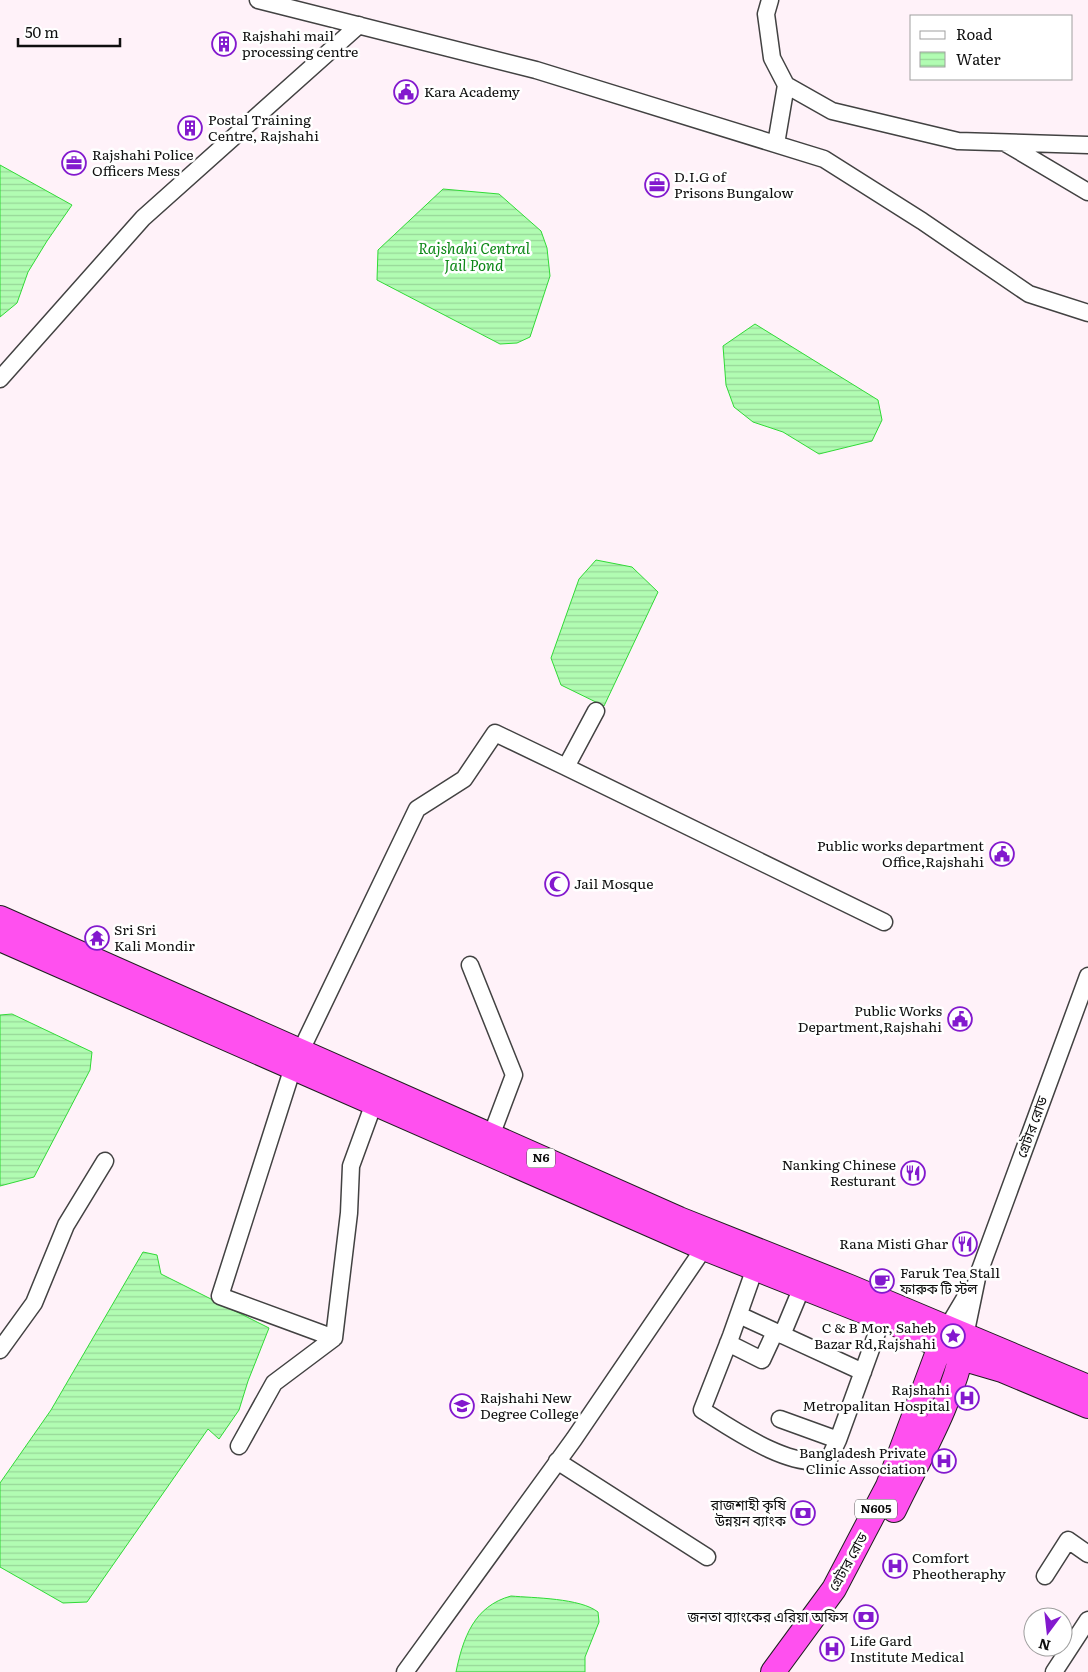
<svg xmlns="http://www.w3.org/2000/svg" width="1088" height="1672" font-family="Literata,'Noto Sans Bengali',serif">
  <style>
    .water { fill: url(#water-rules); stroke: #31da37 }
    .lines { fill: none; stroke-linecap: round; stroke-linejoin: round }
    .minor-casing { stroke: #424242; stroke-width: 19 }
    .highway-casing { stroke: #202020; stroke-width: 26 }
    .minor { stroke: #fff; stroke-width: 16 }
    .highway { stroke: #ff50ef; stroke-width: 24 }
    .labels { text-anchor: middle; stroke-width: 5; stroke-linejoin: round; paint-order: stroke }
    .shield { fill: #fff; stroke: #575757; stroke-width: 1 }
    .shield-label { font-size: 12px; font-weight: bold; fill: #0f0f0f }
    .poi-label { font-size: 14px; fill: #0f0f0f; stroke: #fff; text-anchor: start }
    .street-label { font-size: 14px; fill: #0f0f0f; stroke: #fff }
    .water-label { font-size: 15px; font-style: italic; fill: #0c8716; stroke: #fff }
  </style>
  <defs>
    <pattern id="water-rules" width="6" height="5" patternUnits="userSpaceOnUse" patternTransform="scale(1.25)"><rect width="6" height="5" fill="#b1fcb2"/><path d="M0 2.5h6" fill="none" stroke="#97d798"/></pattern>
  </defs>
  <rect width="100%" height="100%" fill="#fff2f9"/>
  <path class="water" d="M0,165L72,205L47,241L28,272L17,303L0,317Z
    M443,189L499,194L541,231L547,248L550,276L530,337L517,343L500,344L377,280L378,250Z
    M755,324L878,400L882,420L872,441L819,454L783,432L753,422L734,407L726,385L723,346Z
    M596,560L632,567L658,592L604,706L561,685L551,658L579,579Z
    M12,1014L92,1052L90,1070L34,1177L0,1186V1015Z
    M143,1252L157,1255L161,1274L269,1328L248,1381L239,1410L219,1439L208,1429L87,1602L63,1603L0,1567V1483L51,1410Z
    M511,1596C534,1598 580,1598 598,1612L599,1622L585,1657V1672H456C463,1638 474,1606 511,1596Z"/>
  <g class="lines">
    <g class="minor-casing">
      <path id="minor" d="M258,0L536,70L824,159L922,221L1029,294L1088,313
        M770,0L766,14L772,58L786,85L832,111L958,141L1088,145
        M776,144L786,85
        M1007,144L1088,192
        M0,379L143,218L359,25
        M566,767L884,922
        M470,965L514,1075L491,1136
        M755,1268L731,1336L702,1410C732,1429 794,1472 829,1459L838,1440L882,1319
        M739,1315L863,1372
        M947,1328L969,1291
        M782,1335L802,1287
        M965,1336L977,1278L1088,976
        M334,1338L220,1296L293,1067L417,809L464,779L495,733L566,767L596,711
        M728,1343L762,1360L775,1332
        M0,1350L34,1303L66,1225L105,1161
        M780,1419L838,1440
        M239,1446L274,1383L334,1338L349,1213L351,1166L374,1103
        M557,1461L707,1557
        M1045,1576L1068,1540L1088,1554
        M405,1672L574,1439L704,1248L707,1238
        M1054,1672L1088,1620"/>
    </g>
    <g class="highway-casing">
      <path id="highway" d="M0,918L679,1219L850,1287L1088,1387
        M0,939L704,1248L903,1327L961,1358L1002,1370L1088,1406
        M894,1510C920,1456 953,1402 964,1343
        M773,1672L834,1589L888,1486L945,1333"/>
    </g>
    <use href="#minor" class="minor"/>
    <use href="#highway" class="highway"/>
  </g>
  <defs>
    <g id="building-ring" transform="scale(1.25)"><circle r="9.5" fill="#fff" stroke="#8319ce" stroke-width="1.5"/><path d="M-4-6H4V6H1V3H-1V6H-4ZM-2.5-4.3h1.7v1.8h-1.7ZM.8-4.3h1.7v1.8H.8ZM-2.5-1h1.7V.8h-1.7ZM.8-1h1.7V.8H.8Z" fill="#8319ce"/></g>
    <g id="civic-ring" transform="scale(1.25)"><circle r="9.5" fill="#fff" stroke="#8319ce" stroke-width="1.5"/><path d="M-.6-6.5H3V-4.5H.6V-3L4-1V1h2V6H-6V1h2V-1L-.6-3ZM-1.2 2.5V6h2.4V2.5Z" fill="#8319ce"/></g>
    <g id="office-ring" transform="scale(1.25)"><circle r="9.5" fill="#fff" stroke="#8319ce" stroke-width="1.5"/><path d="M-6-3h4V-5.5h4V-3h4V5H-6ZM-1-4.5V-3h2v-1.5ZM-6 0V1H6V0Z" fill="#8319ce"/></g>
    <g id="mosque-ring" transform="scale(1.25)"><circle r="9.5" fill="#fff" stroke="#8319ce" stroke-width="1.5"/><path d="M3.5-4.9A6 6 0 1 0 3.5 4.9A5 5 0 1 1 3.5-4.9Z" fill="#8319ce"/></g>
    <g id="temple-ring" transform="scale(1.25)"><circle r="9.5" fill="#fff" stroke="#8319ce" stroke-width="1.5"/><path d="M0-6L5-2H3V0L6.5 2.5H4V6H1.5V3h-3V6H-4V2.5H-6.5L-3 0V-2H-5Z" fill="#8319ce"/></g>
    <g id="restaurant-ring" transform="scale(1.25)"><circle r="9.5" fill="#fff" stroke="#8319ce" stroke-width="1.5"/><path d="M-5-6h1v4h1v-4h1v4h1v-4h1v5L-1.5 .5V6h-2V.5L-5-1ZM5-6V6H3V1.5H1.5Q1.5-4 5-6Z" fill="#8319ce"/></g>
    <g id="cafe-ring" transform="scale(1.25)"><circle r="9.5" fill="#fff" stroke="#8319ce" stroke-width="1.5"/><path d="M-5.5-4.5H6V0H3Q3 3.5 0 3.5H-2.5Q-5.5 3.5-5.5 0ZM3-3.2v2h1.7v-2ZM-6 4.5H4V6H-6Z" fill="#8319ce"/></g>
    <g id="sight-ring" transform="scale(1.25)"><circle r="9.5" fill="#fff" stroke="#8319ce" stroke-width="1.5"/><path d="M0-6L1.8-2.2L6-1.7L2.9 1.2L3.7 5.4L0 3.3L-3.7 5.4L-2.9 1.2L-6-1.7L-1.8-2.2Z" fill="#8319ce"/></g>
    <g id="hospital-ring" transform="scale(1.25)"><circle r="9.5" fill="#fff" stroke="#8319ce" stroke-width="1.5"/><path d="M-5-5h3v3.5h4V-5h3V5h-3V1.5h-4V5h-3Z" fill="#8319ce"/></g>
    <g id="university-ring" transform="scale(1.25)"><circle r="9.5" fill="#fff" stroke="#8319ce" stroke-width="1.5"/><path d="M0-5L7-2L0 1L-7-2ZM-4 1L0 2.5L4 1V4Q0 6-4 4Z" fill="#8319ce"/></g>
    <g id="bank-ring" transform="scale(1.25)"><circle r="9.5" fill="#fff" stroke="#8319ce" stroke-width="1.5"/><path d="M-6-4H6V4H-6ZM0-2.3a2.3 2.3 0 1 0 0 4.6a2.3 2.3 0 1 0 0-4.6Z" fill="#8319ce"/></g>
  </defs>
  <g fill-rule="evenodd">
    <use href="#building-ring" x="224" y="44"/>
    <use href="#civic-ring" x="406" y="92"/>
    <use href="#building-ring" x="190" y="128"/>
    <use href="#office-ring" x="74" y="163"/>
    <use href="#office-ring" x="657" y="185"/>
    <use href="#civic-ring" x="1002" y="854"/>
    <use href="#mosque-ring" x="557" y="884"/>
    <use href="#temple-ring" x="97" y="938"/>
    <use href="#civic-ring" x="960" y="1019"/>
    <use href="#restaurant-ring" x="913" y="1173"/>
    <use href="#restaurant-ring" x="965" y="1244"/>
    <use href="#cafe-ring" x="882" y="1281"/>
    <use href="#sight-ring" x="953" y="1336"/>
    <use href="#hospital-ring" x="967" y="1398"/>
    <use href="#university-ring" x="462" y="1406"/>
    <use href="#hospital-ring" x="944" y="1461"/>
    <use href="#bank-ring" x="803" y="1513"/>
    <use href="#hospital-ring" x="895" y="1566"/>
    <use href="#bank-ring" x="866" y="1617"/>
    <use href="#hospital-ring" x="832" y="1649"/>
  </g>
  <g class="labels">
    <g class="shield">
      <rect x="527" y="1148.5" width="28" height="19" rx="4"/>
      <rect x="855" y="1499.5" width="42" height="19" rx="4"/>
    </g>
    <g class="shield-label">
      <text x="541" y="1162">N6</text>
      <text x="876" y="1513">N605</text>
    </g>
    <g class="poi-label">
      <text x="242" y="41">Rajshahi mail<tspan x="242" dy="16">processing centre</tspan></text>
      <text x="424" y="97">Kara Academy</text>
      <text x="208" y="125">Postal Training<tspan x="208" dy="16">Centre, Rajshahi</tspan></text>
      <text x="92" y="160">Rajshahi Police<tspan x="92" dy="16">Officers Mess</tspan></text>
      <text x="674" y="182">D.I.G of<tspan x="674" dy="16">Prisons Bungalow</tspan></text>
      <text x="984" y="851" text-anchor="end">Public works department<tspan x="984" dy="16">Office,Rajshahi</tspan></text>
      <text x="574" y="889">Jail Mosque</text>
      <text x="114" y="935">Sri Sri<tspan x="114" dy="16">Kali Mondir</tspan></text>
      <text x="942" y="1016" text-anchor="end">Public Works<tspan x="942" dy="16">Department,Rajshahi</tspan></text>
      <text x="896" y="1170" text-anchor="end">Nanking Chinese<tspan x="896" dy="16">Resturant</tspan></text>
      <text x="948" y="1249" text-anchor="end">Rana Misti Ghar</text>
      <text x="900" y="1278">Faruk Tea Stall<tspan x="900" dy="16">ফারুক টি স্টল</tspan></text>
      <text x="936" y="1333" text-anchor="end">C &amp; B Mor, Saheb<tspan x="936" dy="16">Bazar Rd,Rajshahi</tspan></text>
      <text x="950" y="1395" text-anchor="end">Rajshahi<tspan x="950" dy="16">Metropalitan Hospital</tspan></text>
      <text x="480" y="1403">Rajshahi New<tspan x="480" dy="16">Degree College</tspan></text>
      <text x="926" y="1458" text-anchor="end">Bangladesh Private<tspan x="926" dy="16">Clinic Association</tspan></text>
      <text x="786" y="1510" text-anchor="end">রাজশাহী কৃষি<tspan x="786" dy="16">উন্নয়ন ব্যাংক</tspan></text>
      <text x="912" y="1563">Comfort<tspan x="912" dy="16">Pheotheraphy</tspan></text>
      <text x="848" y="1622" text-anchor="end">জনতা ব্যাংকের এরিয়া অফিস</text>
      <text x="850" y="1646">Life Gard<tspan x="850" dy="16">Institute Medical</tspan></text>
    </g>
    <g class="street-label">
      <text transform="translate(1032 1127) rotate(-70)" y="5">গ্রেটার রোড</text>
      <text transform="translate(848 1562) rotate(-61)" y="5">গ্রেটার রোড</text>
    </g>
    <g class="water-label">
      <text x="474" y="254">Rajshahi Central<tspan x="474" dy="17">Jail Pond</tspan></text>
    </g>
  </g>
  <rect x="910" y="15" width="162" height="65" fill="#ffffff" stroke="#9f9f9f"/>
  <rect x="920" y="31" width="25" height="8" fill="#ffffff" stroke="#9f9f9f"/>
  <text x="956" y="40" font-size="15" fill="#0f0f0f">Road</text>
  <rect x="920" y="52" width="25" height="15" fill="url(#water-rules)" stroke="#9f9f9f"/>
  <text x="956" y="65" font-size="15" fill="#0f0f0f">Water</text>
  <g transform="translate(1048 1632) rotate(195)"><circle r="24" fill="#ffffff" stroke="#9f9f9f"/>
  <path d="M0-4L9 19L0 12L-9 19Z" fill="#8319ce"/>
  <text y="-8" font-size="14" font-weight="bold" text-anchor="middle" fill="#0f0f0f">N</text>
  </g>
  <path d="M18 38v8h102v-8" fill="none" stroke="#0f0f0f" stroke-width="2.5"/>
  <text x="25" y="38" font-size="15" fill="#0f0f0f" stroke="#ffffff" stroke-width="4" paint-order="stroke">50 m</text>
</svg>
